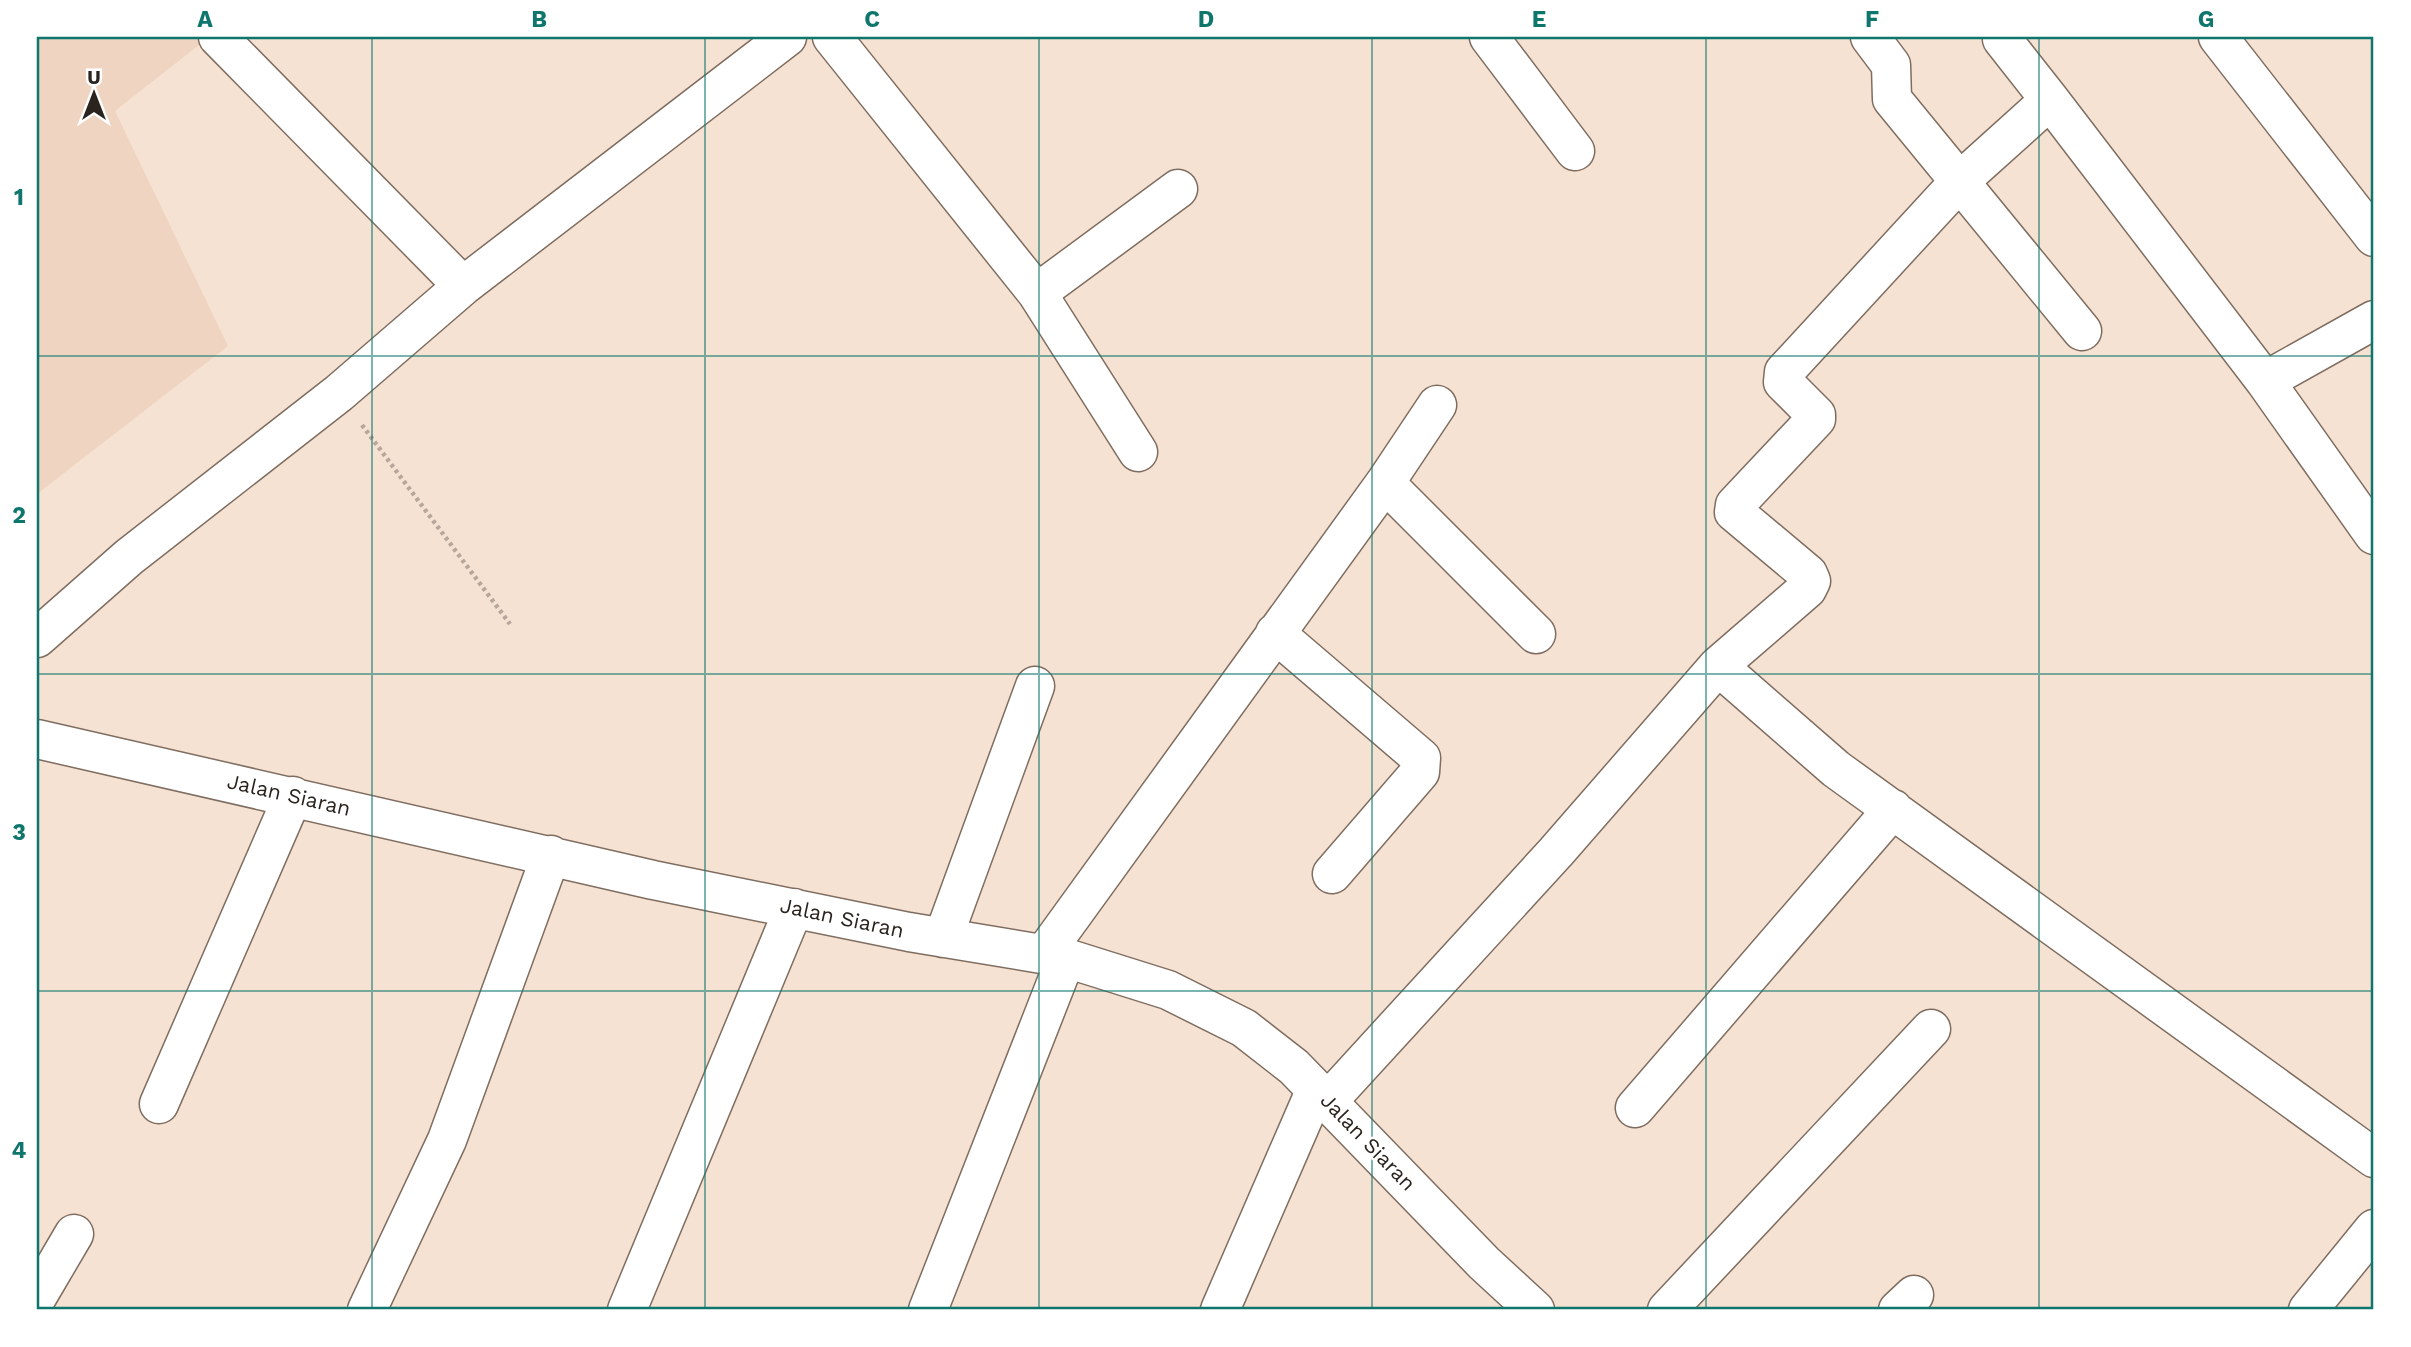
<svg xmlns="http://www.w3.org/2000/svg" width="2411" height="1347" font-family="'Work Sans',sans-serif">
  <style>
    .built { fill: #efd5c1 }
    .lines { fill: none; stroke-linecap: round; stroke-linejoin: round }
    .minor-casing { stroke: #7f6d60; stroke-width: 41 }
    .path { stroke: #b7a79b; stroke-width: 4.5; stroke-dasharray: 3.5 3.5; stroke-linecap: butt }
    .minor { stroke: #fff; stroke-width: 38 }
    .grid { fill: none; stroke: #0f766e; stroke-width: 2; stroke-opacity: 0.55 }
    .labels { text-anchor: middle; stroke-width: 5; stroke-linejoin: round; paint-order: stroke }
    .street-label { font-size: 21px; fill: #2a231e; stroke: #fff }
    .neatline { fill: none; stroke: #0f766e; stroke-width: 2.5 }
    .grid-label { font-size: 23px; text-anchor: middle; font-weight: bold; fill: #0f766e }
  </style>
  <rect width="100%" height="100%" fill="#f6e2d3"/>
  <path class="built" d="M37,37H209L115,111L228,346L37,494Z"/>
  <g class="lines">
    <g class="minor-casing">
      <path id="minor" d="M218,37L463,286
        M832,37L1037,293L1138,452
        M1489,37L1575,151
        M1870,37L1891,65L1892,99L2082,331
        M2218,37L2374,237
        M2002,39L2050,100
        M1037,293L1178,189
        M2265,381L2374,320
        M1385,483L1536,634
        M1275,633L1421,758L1420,772L1332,874
        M37,638L129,557L339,393L463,286L787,37
        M1718,666L1807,589L1811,581L1808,574L1734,512L1735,505L1816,419V415L1783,382L1784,372L1960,181L2050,100L2265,381L2374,535
        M37,739L653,880L909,932L1066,958L1168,990L1244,1028L1294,1067L1484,1263L1535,1310
        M943,938L1035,686
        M1044,954L1385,483L1437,405
        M1328,1101L1556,852L1718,666L1836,769L2374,1158
        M159,1104L293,796
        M1635,1108L1893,809
        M37,1297L74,1234
        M367,1310L447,1140L551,855
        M627,1310L794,908
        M928,1310L1066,958
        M1220,1310L1316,1089
        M1667,1310L1931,1029
        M1898,1310L1914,1295
        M2308,1310L2374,1229"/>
    </g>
    <path class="path" d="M362,425L510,624"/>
    <use href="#minor" class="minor"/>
  </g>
  <path class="grid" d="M372,37V1310M705,37V1310M1039,37V1310M1372,37V1310M1706,37V1310M2039,37V1310M37,356H2374M37,674H2374M37,991H2374"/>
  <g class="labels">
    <g class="street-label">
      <text transform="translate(289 795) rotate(13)" y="7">Jalan Siaran</text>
      <text transform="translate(842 918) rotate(12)" y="7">Jalan Siaran</text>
      <text transform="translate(1368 1142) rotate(46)" y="7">Jalan Siaran</text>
    </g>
  </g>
  <rect width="2411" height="1347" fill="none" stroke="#ffffff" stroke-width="77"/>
  <g transform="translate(94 94)" stroke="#ffffff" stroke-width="5" paint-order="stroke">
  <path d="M0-5L12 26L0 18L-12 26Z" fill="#2a231e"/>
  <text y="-10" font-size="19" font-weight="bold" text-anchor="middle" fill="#2a231e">U</text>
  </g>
  <rect x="38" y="38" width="2334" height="1270" class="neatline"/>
  <g class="grid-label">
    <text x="205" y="27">A</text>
    <text x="539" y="27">B</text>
    <text x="872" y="27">C</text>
    <text x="1206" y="27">D</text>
    <text x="1539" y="27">E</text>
    <text x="1872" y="27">F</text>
    <text x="2206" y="27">G</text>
    <text x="19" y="205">1</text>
    <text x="19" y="523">2</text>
    <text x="19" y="840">3</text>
    <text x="19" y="1158">4</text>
  </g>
</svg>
